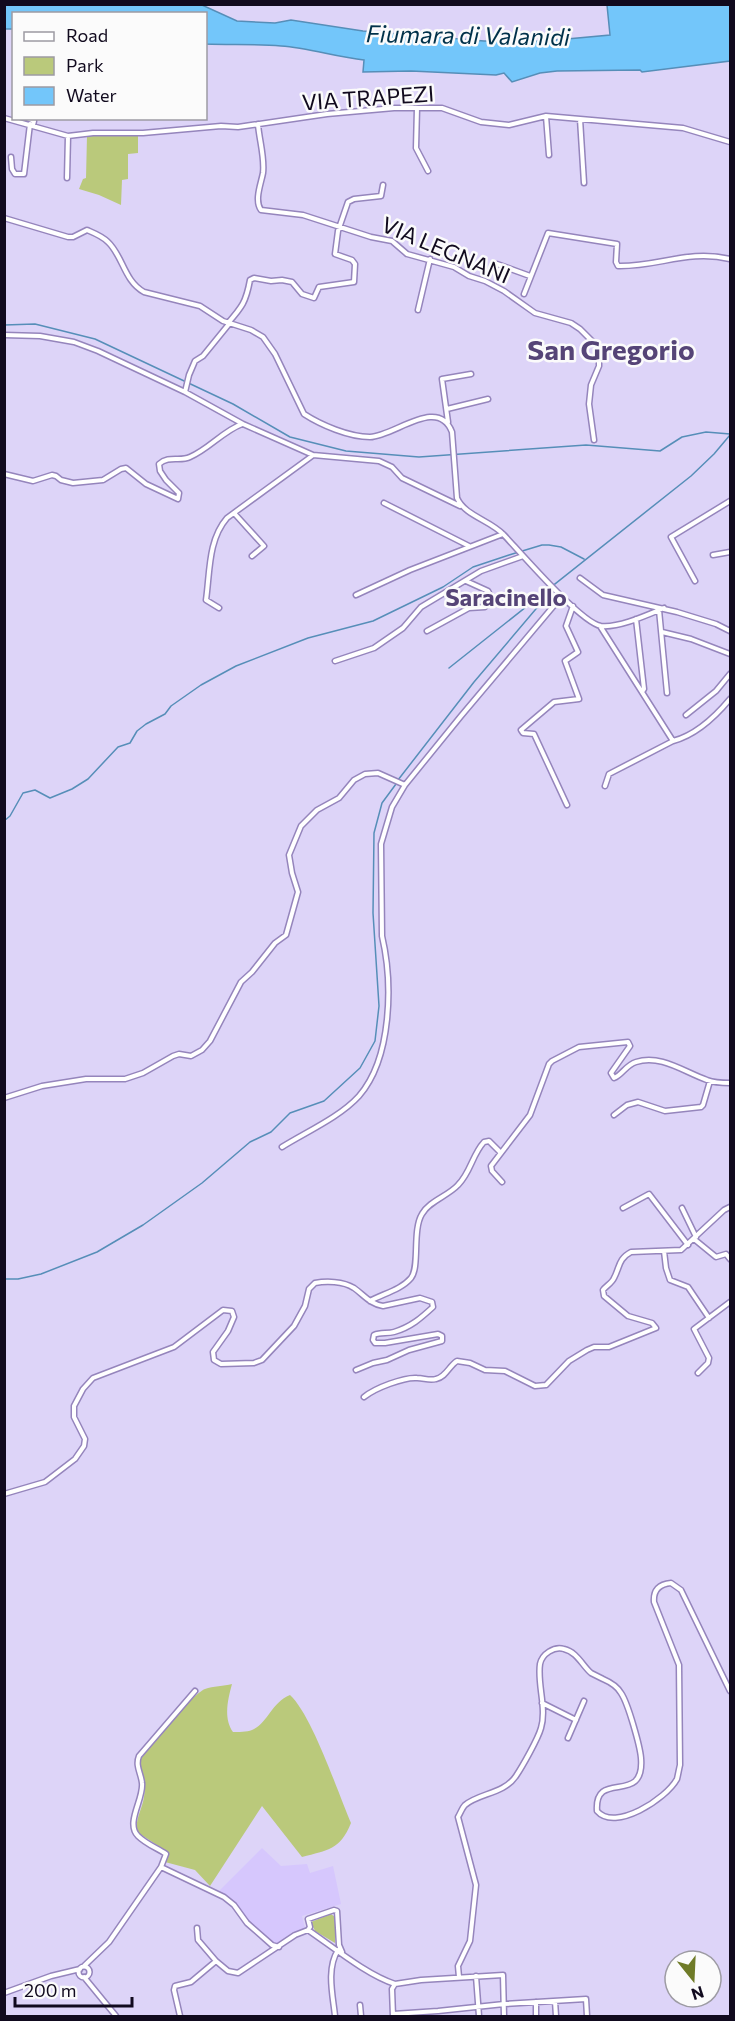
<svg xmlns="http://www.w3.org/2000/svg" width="735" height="2021" font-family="Commissioner,sans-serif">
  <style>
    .built { fill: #d6c7fd }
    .green { fill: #bac97b }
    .water { fill: #73c6fa; stroke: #568eb8; stroke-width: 1.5 }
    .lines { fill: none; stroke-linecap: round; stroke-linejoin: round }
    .stream { stroke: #568eb8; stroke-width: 1.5 }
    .minor-casing { stroke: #9585bc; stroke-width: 7 }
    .minor { stroke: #fff; stroke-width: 4 }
    .labels { text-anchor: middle; stroke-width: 5; stroke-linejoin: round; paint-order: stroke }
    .street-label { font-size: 22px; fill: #110a1e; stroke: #fbfbfb }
    .water-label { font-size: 24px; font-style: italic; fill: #00314a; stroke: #fbfbfb }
    .neighbourhood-label { font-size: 24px; font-weight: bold; fill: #547; stroke: #fbfbfb }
    .district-label { font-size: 28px; font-weight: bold; fill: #547; stroke: #fbfbfb }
  </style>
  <rect width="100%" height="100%" fill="#ddd4f8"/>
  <path class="built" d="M262,1848L281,1866L307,1864L310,1873L333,1866L341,1904L302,1916L305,1928L291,1933L285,1939L276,1944L245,1918L236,1903L218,1892Z"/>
  <path class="green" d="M87,136H138V153L128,154V179L122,180L121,205L99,195L79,189L83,179L86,178Z
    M232,1684C228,1699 223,1718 233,1732C238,1732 247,1732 252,1730C268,1723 271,1703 290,1695C312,1715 338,1793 351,1823C340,1850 328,1850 302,1857L262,1806L210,1886L195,1870L165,1862L169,1853L137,1832C135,1819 142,1810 144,1797C146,1785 142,1774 139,1762C147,1749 192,1694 205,1689C213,1686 224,1686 232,1684Z
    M331,1914L335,1917V1943L315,1931L311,1922Z"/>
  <path class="water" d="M4,5H202L237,21L275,23L291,20L363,31L484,41H545L610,35L607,5H730V61L642,72L640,70L557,71L540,73L512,82L504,73L496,75L411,71L363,72L364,60C336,57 309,48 281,46C256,44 230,45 206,44V14H14L13,29H5Z"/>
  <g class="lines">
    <path class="stream" d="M4,325L35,324L95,339L233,404L290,437L346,451L419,457L586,445L660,451L682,437L706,432L730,434
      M449,668L691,476L714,454L730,435
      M398,780L474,682L552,590
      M4,821L10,816L23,793L35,790L50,798L72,789L88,779L118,747L130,743L137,731L146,724L165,714L171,706L201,685L236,666L308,638L373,621L443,587L473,567L509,555L542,545H549L561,547L584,559
      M4,1279H18L41,1274L97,1252L114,1242L143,1225L202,1183L250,1142L271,1132L290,1113L324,1101L360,1068L375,1041L379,1006L373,913L374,833L382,803L396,784"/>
    <g class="minor-casing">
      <path id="minor" d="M417,108L416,148L428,171
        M546,116L549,155
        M4,118L68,136L93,133H143L221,126L238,127L327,114L394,108H442L481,122L509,125L546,116L683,128L730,142
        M27,118L34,121L33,125
        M580,119L584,183
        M258,124C259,139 265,158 263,173C261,184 254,200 261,210L303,215L371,237L392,241L407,254L454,267L469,276L485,281L504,291L535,313L571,323L580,329L596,345L599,355V366L591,385L589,404L594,440
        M11,157L12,169L15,174H24L30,124
        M67,178L68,136
        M4,218L68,237H73L87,230C94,233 102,236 108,242C123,256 124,281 144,292L200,306L223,321L251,330L263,337L275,354L304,414C321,425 349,437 370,437C395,436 438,396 452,432L457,498C465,516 490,520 504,535C520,552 581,623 601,626C619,628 647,615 664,608
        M497,264L530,276
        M524,294L548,233L617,244L616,262L618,266C658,267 688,249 730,259
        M418,310L430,259
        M228,323C242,307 246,302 250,280L254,278L271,281L282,280L292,282L302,294L314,298L319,287L354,282L355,264L352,260L335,254L338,231L348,202L354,199L381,196L383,185
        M4,335L40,336L74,342L98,351L185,392L243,424L313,455L379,461L392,467L402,478L460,506
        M185,392L189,375L195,361L203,356L229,324
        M447,409L488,399
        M448,422L442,379L471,374
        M4,474L33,481L52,475L56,476L61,480L73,483L103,480L121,469L126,468L146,484L178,499L179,493L166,480L160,471L159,464C169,455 180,462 190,457C209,449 223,431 242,424
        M384,503L469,546
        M234,513L264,546L252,556
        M713,555L730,552
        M580,578L603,595L677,612L716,624L730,631
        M695,581L671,537L730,501
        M356,595L410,570L503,534
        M219,608L206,600C210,572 208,540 227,518L312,456
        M659,610L667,693
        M636,619L644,689L642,692
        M600,626L673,741L609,774L605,786
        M427,631L469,608L485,607L490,595L488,591L466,581
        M662,632L691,639L730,654
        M335,661L374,648L403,628L421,607L481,571L523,556
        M686,715L716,691L730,674
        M673,741C696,735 715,717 730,699
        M567,805L534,734L523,733L521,730L554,702L579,699L565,661L578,652L566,626L573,606
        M4,1098L42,1086L86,1079H125L143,1073L173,1056L179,1054L191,1056L202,1050L210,1041L241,982L252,972L275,943L286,935L298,892L292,873L289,855L301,826L317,810L339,798L354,780L365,774L378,773L405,785
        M614,1115L627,1105L638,1102L665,1111L701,1107L703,1105L710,1081
        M282,1147C306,1132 340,1117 359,1096C392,1058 393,983 382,936L381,844L392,807L405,785L461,716L562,596
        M502,1182L492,1171L491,1166L530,1115L549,1064L552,1061L579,1047L628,1042L630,1046L611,1073L614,1078C622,1075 626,1065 636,1062C661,1054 684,1072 707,1080C715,1083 723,1083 730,1083
        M623,1208L649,1194L688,1245
        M682,1208L696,1237
        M694,1239L716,1257L726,1254L730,1259
        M664,1251L666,1268L670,1280L688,1287L709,1318
        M370,1301C382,1294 401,1290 411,1278C420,1267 412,1230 422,1214C429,1201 448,1196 458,1185C471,1172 472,1155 484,1142L489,1141L501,1153
        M698,1373L708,1363L709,1358L694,1329L730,1302
        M364,1397C375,1388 404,1377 417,1378C424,1378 429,1381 436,1379C446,1377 449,1366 457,1361L470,1363L485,1370L505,1371L535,1386L546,1385L569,1361L587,1350L594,1347H609L656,1328L652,1323L628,1316L604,1296L603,1290C606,1286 612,1283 614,1278C620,1267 618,1259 631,1252L681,1250L724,1210L730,1207
        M4,1494L45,1482L75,1459L84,1446L85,1439L74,1417V1406L83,1389L93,1378L174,1347L223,1310L232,1311L234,1317L228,1331L213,1352L214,1360L221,1364L254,1363L262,1360L294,1326L305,1306L309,1289L315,1283C326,1281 343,1281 354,1288C364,1295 370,1304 383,1306L420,1298L432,1302L433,1307C421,1318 411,1327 394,1332C387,1334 381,1332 374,1335L373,1340L375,1343H385L438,1334L442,1336V1341L409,1350L387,1360L373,1363L356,1370
        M195,1691L139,1756C135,1766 141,1773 142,1783C144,1799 125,1823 138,1836C146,1844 157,1848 166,1854L161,1867L224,1897L234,1905L247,1923L272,1945L279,1947
        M542,1703L576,1720
        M568,1738L584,1701
        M197,1928L198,1940L216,1961
        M342,1952L339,1945L337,1911L334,1910L308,1919L310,1927L308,1930C333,1947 367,1975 395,1984L392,1989L393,2016
        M84,1966L109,1942L161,1867
        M78.5 1972a5.5 5.5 0 1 1 11 0a5.5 5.5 0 1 1-11 0Z
        M476,1976L479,2016
        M84,1977L116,2016
        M459,1977L458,1966L470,1941L476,1885L458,1817C460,1814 462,1808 465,1805C479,1793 504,1794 516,1776C522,1767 538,1739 541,1728C547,1708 537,1684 540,1664C542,1654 554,1646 564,1649C577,1652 582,1665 591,1673C595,1675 599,1677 603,1679C610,1682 617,1686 621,1693C628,1703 640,1746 641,1758C645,1807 594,1768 597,1811C615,1832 666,1799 677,1779C678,1775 679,1769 680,1765L679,1665L654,1602C653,1590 659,1584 671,1583L681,1590L730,1691
        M395,1984L421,1980L503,1975L504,2016
        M4,1993L51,1976L80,1969
        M555,2001L556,2016
        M536,2002V2016
        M360,2005L361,2016
        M393,2014L438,2011L504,2004L586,1999L587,2016
        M180,2016L174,1990L175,1986L191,1982L216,1961L228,1971L238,1973L295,1935L308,1930
        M335,2016C333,1996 326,1969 338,1950"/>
    </g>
    <use href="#minor" class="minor"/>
  </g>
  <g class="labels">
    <g class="street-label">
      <text transform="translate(368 98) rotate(-4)" y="8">VIA TRAPEZI</text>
      <text transform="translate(446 250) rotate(23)" y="8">VIA LEGNANI</text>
    </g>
    <g class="water-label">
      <text transform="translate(468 36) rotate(1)" y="8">Fiumara di Valanidi</text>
    </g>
    <g class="neighbourhood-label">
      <text x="506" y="606">Saracinello</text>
    </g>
    <g class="district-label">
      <text x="611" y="360">San Gregorio</text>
    </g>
  </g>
  <rect width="735" height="2021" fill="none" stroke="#110a1e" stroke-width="12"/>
  <rect x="12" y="12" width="195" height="108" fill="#fbfbfb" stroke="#9d9ba3" stroke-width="1.5"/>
  <rect x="24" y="32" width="30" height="9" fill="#ffffff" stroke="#9d9ba3" stroke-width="1.5"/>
  <text x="66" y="42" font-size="18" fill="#110a1e">Road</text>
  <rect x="24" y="57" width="30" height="18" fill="#bac97b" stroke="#9d9ba3" stroke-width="1.5"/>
  <text x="66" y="72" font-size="18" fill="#110a1e">Park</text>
  <rect x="24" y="87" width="30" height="18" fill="#73c6fa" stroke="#9d9ba3" stroke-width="1.5"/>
  <text x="66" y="102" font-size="18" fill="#110a1e">Water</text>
  <g transform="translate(693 1979) rotate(162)"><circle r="28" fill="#fbfbfb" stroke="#9d9ba3" stroke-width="1.5"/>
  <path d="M0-4.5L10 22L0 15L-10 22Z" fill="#6f7b28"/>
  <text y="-9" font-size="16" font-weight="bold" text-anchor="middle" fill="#110a1e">N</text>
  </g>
  <path d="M15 1997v9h117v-9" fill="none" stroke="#110a1e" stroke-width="3"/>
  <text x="24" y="1997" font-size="18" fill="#110a1e" stroke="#fbfbfb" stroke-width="4.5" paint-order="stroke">200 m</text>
</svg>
